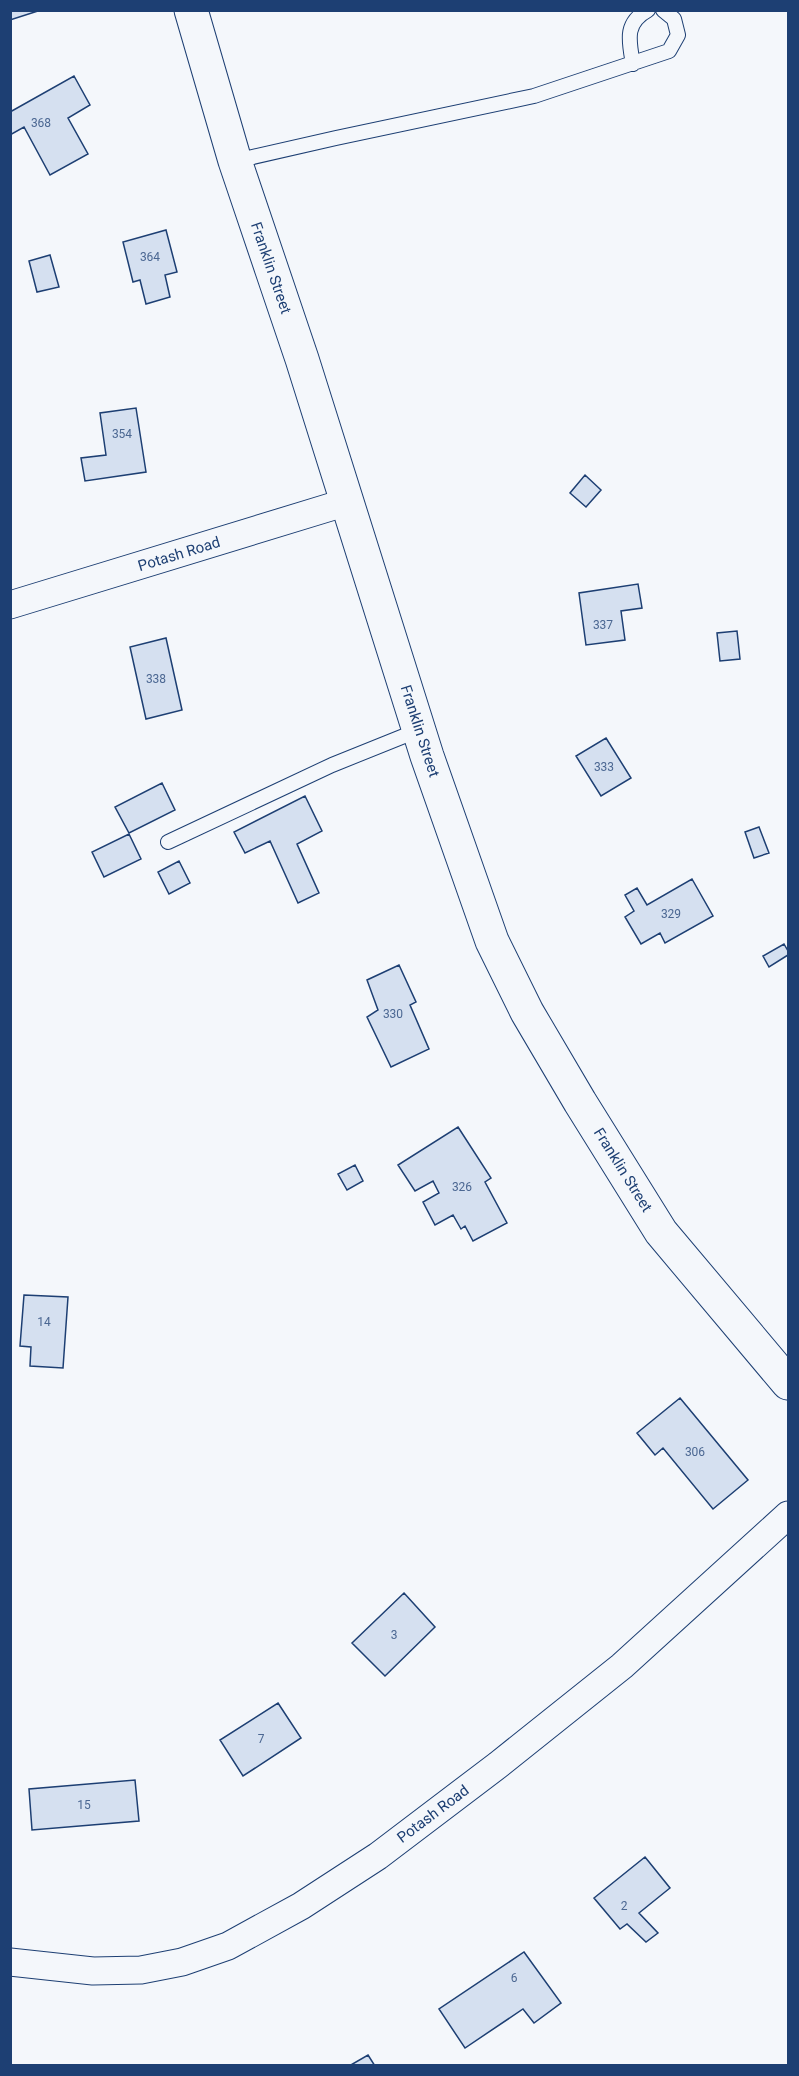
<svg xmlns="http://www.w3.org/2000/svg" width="799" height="2076" font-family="Roboto,sans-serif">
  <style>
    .building { fill: #d5e0f0; stroke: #1d3f73; stroke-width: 1.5 }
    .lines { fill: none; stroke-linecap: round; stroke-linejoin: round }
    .service-casing { stroke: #1d3f73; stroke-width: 16 }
    .minor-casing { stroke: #1d3f73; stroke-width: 29 }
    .tertiary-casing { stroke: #1d3f73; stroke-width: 35 }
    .service { stroke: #f4f7fb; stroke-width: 14 }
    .minor { stroke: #f4f7fb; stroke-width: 27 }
    .tertiary { stroke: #f4f7fb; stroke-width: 33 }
    .labels { text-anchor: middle; stroke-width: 4.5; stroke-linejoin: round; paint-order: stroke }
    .number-label { font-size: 12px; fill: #4b6792 }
    .street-label { font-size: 15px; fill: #1d3f73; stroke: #f4f7fb }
  </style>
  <rect width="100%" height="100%" fill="#f4f7fb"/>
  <path class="building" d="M10,10H41L10,20Z
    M74,76L90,105L68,118L88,154L50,175L24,127L10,135V112Z
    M166,230L177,272L165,275L170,297L146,304L140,280L133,282L123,242Z
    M50,255L59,287L37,292L29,261Z
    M136,408L146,472L85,481L81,458L106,455L100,413Z
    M585,475L601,490L586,507L570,493Z
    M638,584L642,608L621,611L625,640L586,645L579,593Z
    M737,631L740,659L720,661L717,633Z
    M166,638L182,710L146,719L130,647Z
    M606,738L631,778L601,796L576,756Z
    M162,783L175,810L129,833L115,807Z
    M305,796L322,831L297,844L319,893L298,903L270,841L245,853L234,832Z
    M759,827L769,853L754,858L745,832Z
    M129,834L141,859L104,877L92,852Z
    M179,861L190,883L169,894L158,872Z
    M692,879L713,916L665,943L660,933L641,944L625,917L634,911L625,895L637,888L647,905Z
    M784,944L788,951V955L769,967L763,956Z
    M399,965L416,1002L410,1005L429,1049L391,1067L367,1017L378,1010L367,980Z
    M458,1127L491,1178L485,1182L507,1223L473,1241L465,1226L461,1229L453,1215L435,1225L423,1202L439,1193L433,1181L415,1191L398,1165Z
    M355,1165L363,1181L347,1190L338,1174Z
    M24,1295L68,1297L63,1368L30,1366L31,1347L20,1346Z
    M680,1398L748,1480L713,1509L663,1448L655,1455L637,1433Z
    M404,1593L435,1627L385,1676L352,1643Z
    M278,1703L301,1738L243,1776L220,1740Z
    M135,1780L139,1821L32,1830L29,1789Z
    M645,1857L670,1888L639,1913L658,1933L646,1942L627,1924L620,1929L594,1898Z
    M524,1952L561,2003L534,2023L523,2009L465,2048L439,2009Z
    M368,2055L375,2066H349Z"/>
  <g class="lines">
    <g class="service-casing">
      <path id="service" d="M633,64C629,41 624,23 648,10
        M235,161L336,138L534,96L669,51L678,35L674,19L663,10
        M168,842L332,765L419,730"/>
    </g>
    <g class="minor-casing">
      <path id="minor" d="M10,605L347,502
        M10,1962L93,1971L141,1970L182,1962L228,1946L301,1906L378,1856L498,1765L622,1666L788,1515"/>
    </g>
    <g class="tertiary-casing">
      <path id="tertiary" d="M191,10L235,161L302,359L427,756L492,941L527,1012L580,1102L661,1232L788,1383"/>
    </g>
    <use href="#service" class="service"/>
    <use href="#minor" class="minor"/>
    <use href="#tertiary" class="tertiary"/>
  </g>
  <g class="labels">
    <g class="number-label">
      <text x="41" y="127">368</text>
      <text x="150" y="261">364</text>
      <text x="122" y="438">354</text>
      <text x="603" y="629">337</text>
      <text x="156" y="683">338</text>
      <text x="604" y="771">333</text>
      <text x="671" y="918">329</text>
      <text x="393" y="1018">330</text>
      <text x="462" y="1191">326</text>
      <text x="44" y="1326">14</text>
      <text x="695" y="1456">306</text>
      <text x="394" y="1639">3</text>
      <text x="261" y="1743">7</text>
      <text x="84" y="1809">15</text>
      <text x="624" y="1910">2</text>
      <text x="514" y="1982">6</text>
    </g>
    <g class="street-label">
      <text transform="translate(271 268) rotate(71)" y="5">Franklin Street</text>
      <text transform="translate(179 554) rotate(-17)" y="5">Potash Road</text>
      <text transform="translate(420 731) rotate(72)" y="5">Franklin Street</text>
      <text transform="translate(623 1170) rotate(58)" y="5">Franklin Street</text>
      <text transform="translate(433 1814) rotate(-37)" y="5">Potash Road</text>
    </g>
  </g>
  <rect width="799" height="2076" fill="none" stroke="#1d3f73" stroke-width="24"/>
</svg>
